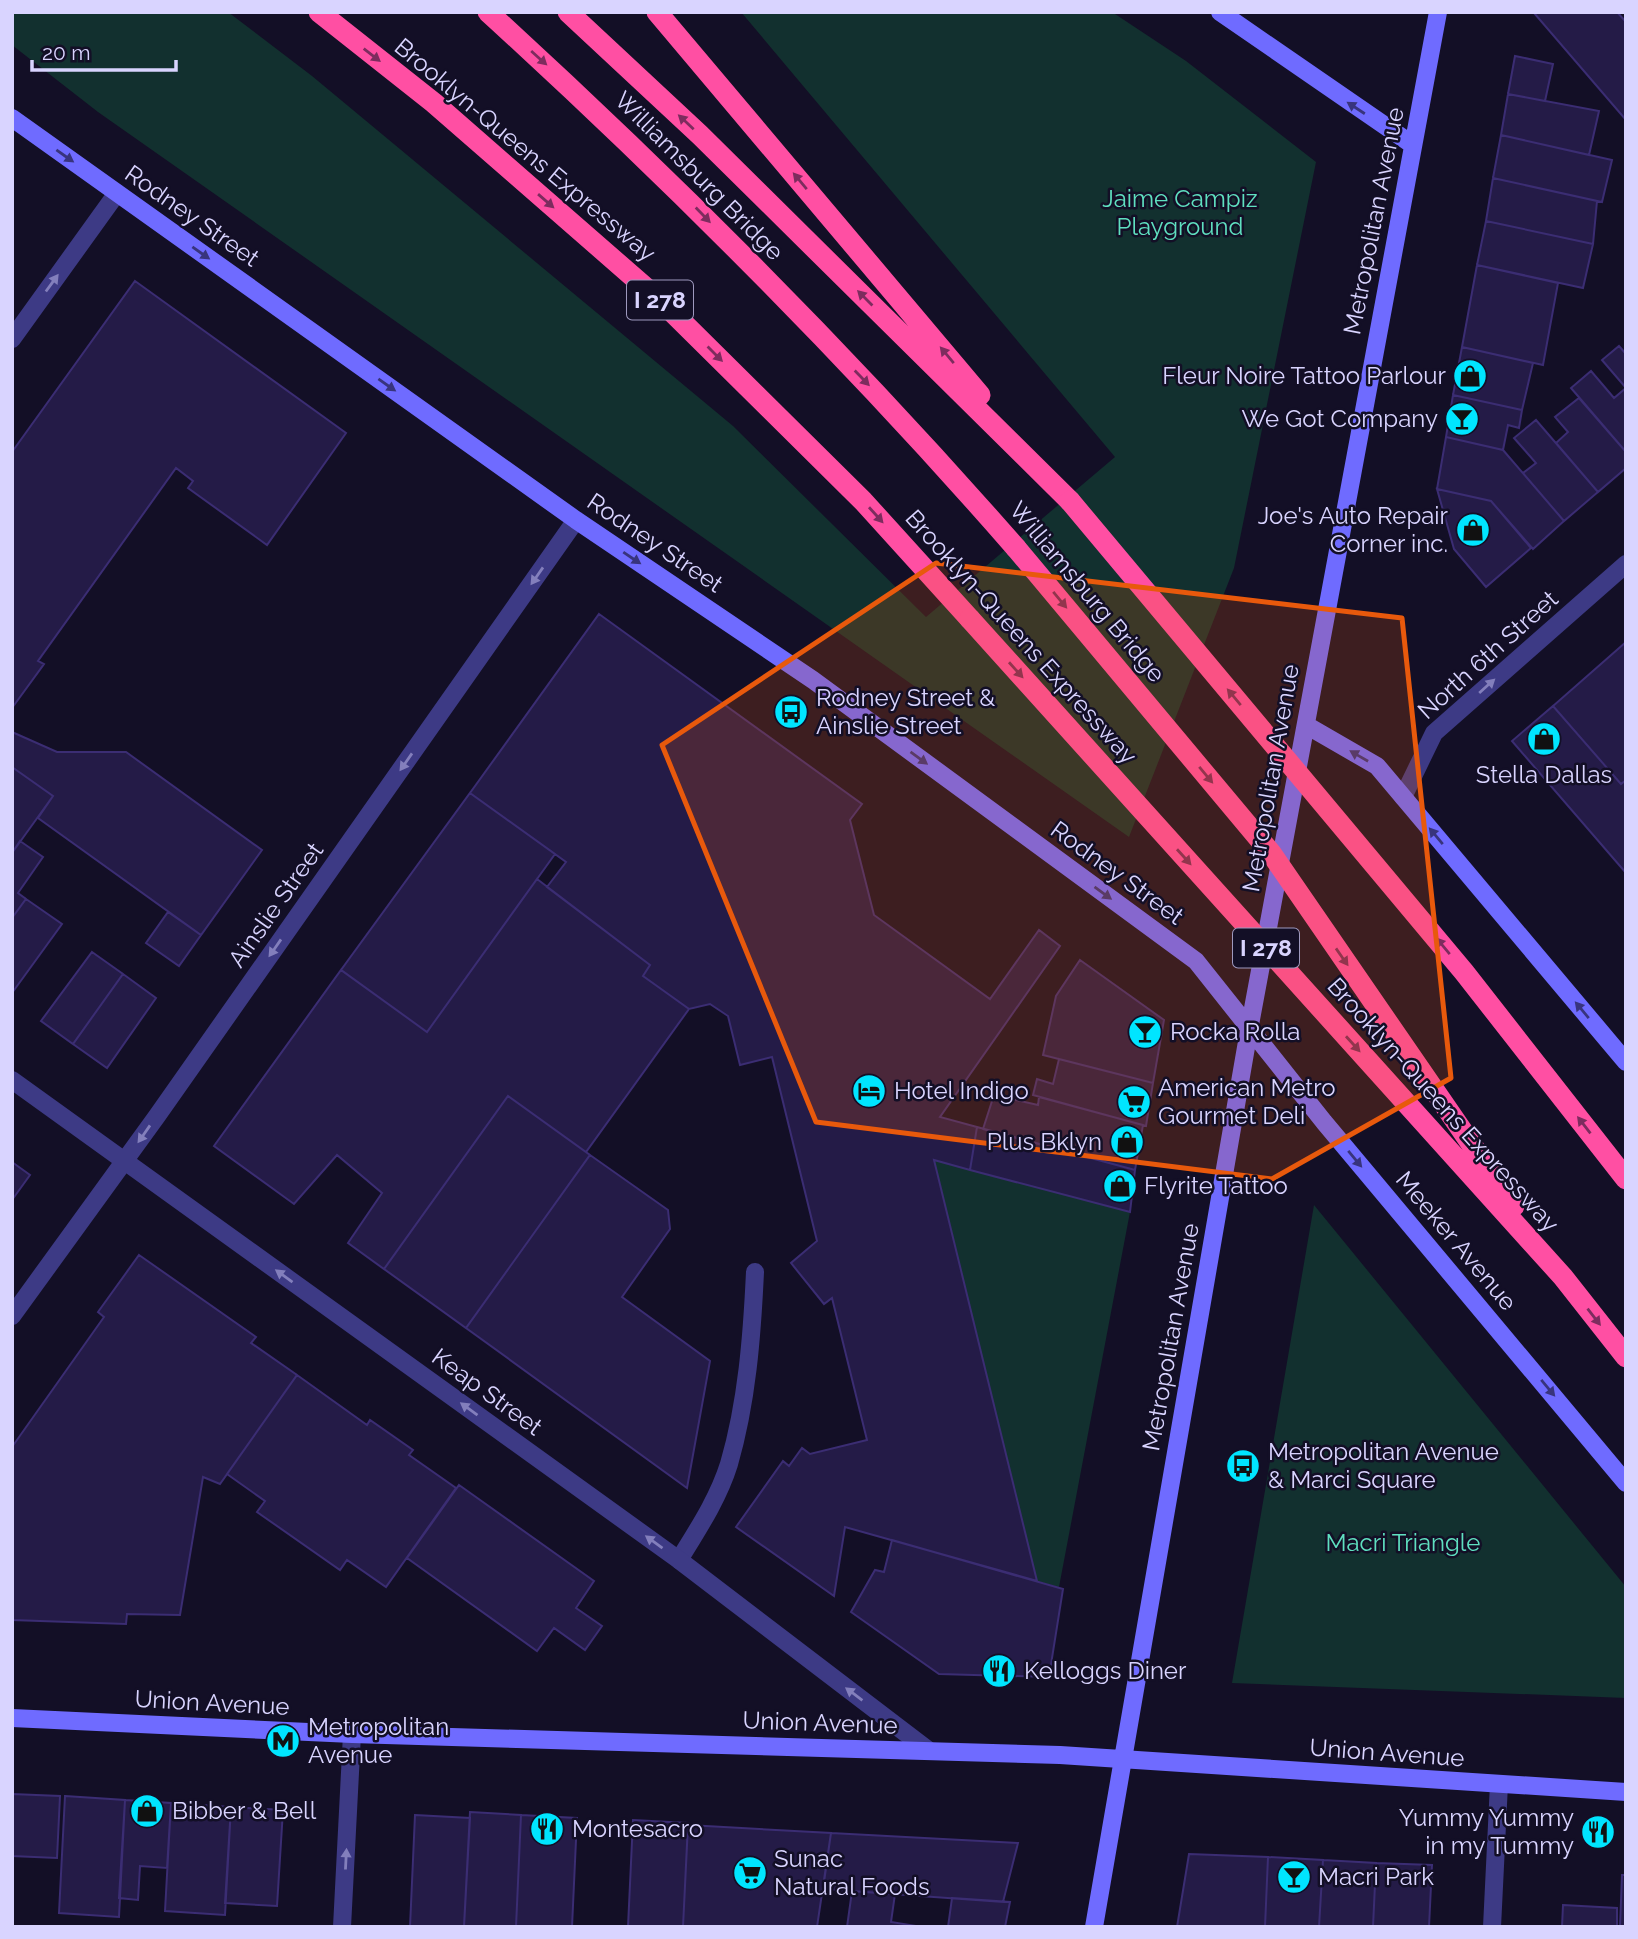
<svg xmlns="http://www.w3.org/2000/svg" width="1638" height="1939" font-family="Raleway,sans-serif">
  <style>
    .green { fill: #12302f }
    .building { fill: #241b47; stroke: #3b2d73; stroke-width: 2 }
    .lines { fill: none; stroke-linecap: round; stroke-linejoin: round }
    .lane { stroke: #3d3a85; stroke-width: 18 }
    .street { stroke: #3d3a85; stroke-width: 18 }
    .secondary { stroke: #6f6bff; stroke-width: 18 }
    .highway { stroke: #ff4fa3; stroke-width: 21 }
    .highway-bridge { stroke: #ff4fa3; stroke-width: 21 }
    .oneway { fill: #7d2c5e }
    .oneway2 { fill: #38347d }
    .oneway3 { fill: #837fbc }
    .marked { fill: #e8590c; fill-opacity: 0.2; stroke: #e8590c; stroke-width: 5; stroke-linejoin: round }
    .labels { text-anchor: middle; stroke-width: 5; stroke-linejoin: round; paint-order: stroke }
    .shield { fill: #130f26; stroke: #9e99be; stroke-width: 2 }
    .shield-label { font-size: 23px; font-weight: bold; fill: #d9d4ff }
    .street-label { font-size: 24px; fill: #d9d4ff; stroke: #130f26 }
    .park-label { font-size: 24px; fill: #5fe0c0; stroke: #130f26 }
    .poi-label { font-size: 24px; fill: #d9d4ff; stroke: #130f26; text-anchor: start }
  </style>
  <rect width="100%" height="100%" fill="#130f26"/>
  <path class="green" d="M12,12H228L312,76L733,426L926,617L1115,457L741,12H1112L1186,61L1316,162L1234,568L1129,837L98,112L12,45Z
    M934,1160L1130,1212L1059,1587L1037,1581Z
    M1314,1205L1626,1587V1698L1232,1683Z"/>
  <path class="building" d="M1617,12L1626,22V120L1534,13Z
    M1515,56L1553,64L1545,101L1508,94Z
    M1508,94L1599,111L1589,155L1501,135Z
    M1501,135L1612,160L1602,202L1493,178Z
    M1493,178L1597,201L1593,244L1486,221Z
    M1486,221L1593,244L1583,288L1477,265Z
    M1477,265L1558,283L1543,365L1462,347Z
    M135,281L346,433L267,545L188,488L193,481L176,468L38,661L44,664L12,708V452Z
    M1619,346L1626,354V388L1602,360Z
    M1462,347L1533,363L1522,410L1453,395Z
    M1591,371L1614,398L1626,388V452L1571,388Z
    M1453,395L1522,410L1519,428L1508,425L1503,450L1446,437Z
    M1579,398L1626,452V468L1598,492L1556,443L1568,432L1555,417Z
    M1536,420L1598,492L1564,521L1523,473L1536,463L1514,438Z
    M1446,437L1503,450L1564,521L1533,549L1491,501L1437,489Z
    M1437,489L1491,501L1531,548L1486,587L1454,549Z
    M599,614L862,804L850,820L874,915L990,999L1039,930L1060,946L940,1117L977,1127L970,1170L934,1160L1037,1581L845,1527L834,1596L736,1527L783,1461L789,1466L802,1448L810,1454L867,1440L832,1298L824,1304L791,1263L817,1241L772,1057L740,1065L728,1016L710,1004L689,1009L643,976L650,965L547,887L566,862L470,793Z
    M1626,642V780L1621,784L1553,706Z
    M1553,706L1621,784L1626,780V873L1512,741Z
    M12,732L57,752H126L262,850L201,935L38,818L53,796L12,767Z
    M12,767L53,796L12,853Z
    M470,793L555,854L427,1032L341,970Z
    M20,841L43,857L18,893L26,899L12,918V853Z
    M537,879L650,965L643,976L689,1009L586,1152L508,1096L384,1269L348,1243L382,1193L337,1155L294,1204L214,1146L341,970L427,1032Z
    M26,899L62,924L12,993V918Z
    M168,912L201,935L179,966L146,943Z
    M92,952L123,974L73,1044L41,1021Z
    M1080,960L1164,1020L1153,1083L1043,1055L1056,996Z
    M123,974L156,998L107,1068L73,1044Z
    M1059,1059L1153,1083L1146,1126L1033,1095L1037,1079L1053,1084Z
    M994,1095L1038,1105L1039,1097L1143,1125L1135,1170L983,1129Z
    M508,1096L590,1155L466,1328L384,1269Z
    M977,1127L1135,1170L1130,1212L970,1170Z
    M590,1155L668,1210L670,1229L622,1297L710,1361L687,1488L466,1328Z
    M12,1162L30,1175L12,1200Z
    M139,1255L256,1337L251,1343L297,1375L220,1484L203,1477L180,1615L127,1614L126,1624L12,1620V1447L104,1317L98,1312Z
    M297,1375L367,1425L370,1420L413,1450L409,1455L456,1488L386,1587L347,1560L340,1570L257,1512L265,1501L227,1474Z
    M459,1485L594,1581L576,1608L602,1626L585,1650L554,1628L537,1651L407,1558Z
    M892,1540L1063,1589L1049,1677L939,1674L851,1612L875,1570L884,1572Z
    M12,1794L60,1796L57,1858L12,1856Z
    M65,1796L125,1800L119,1917L59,1913Z
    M125,1800L171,1803L167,1868L140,1866L138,1900L119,1898Z
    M171,1803L231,1807L225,1915L165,1911Z
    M231,1807L283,1810L277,1906L225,1903Z
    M470,1812L521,1815L516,1927L464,1926Z
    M415,1815L470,1818L464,1927H410Z
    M521,1815L577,1818L572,1927H516Z
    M633,1820L688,1823L683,1927H628Z
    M688,1825L831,1833L817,1927H683Z
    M831,1833L1018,1843L1003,1902L823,1889Z
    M1189,1854L1268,1857L1265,1927H1177Z
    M1268,1857L1323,1860L1319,1927H1265Z
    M1323,1860L1376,1863L1373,1927H1319Z
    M1376,1863L1432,1865L1429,1927H1373Z
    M1622,1875H1626V1927H1620Z
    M852,1891L895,1894L891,1922L922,1927H847Z
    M952,1898L1010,1902L1005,1927H948Z
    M1563,1905L1617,1908V1927H1562Z"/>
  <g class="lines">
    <path class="lane" d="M679,1560C698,1529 718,1499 729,1464C747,1402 752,1336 755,1272"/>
    <path class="street" d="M12,339L117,193
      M1403,797L1434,733L1626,564
      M12,1080L679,1560L928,1750
      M12,1316L157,1116L576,520
      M342,1927L352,1734
      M1492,1927L1499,1784"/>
    <path class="secondary" d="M1220,12L1413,145
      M12,118L576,520L813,680L1196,961L1324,1122L1626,1483
      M1306,725L1377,766L1626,1062
      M12,1718L352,1734L1060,1755L1626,1792
      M1094,1927L1249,1030L1438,12"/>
    <path class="highway" d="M319,12L434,103L662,302L863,501L970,619
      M488,12C674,182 851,359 1016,548
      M568,12L700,135L1070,501
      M657,12L980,395"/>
    <path class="highway-bridge" d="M1070,501L1464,972L1626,1179
      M1016,548L1271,853L1514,1206
      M970,619L1563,1277L1626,1357"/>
  </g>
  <defs><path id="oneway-solid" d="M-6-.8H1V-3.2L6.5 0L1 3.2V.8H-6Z" transform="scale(1.75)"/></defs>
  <g class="oneway">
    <use href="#oneway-solid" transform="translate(372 55) rotate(38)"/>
    <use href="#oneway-solid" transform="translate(539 58) rotate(42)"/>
    <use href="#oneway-solid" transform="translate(686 122) rotate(-137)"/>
    <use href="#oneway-solid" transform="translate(800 181) rotate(-130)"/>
    <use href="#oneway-solid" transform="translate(546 201) rotate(41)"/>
    <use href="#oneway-solid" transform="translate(703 215) rotate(46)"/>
    <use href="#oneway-solid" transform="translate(865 298) rotate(-135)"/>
    <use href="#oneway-solid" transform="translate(715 354) rotate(45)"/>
    <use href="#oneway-solid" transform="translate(947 355) rotate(-130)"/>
    <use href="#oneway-solid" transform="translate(862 378) rotate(46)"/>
    <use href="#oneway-solid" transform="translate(876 515) rotate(48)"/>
    <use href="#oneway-solid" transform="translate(1060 600) rotate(50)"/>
    <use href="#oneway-solid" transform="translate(1016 670) rotate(48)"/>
    <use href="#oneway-solid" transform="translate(1234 697) rotate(-130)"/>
    <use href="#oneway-solid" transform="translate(1206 775) rotate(50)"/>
    <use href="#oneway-solid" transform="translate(1184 857) rotate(48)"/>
    <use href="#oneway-solid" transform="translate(1443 946) rotate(-130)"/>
    <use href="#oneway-solid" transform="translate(1342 957) rotate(55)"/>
    <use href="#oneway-solid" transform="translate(1353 1044) rotate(48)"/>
    <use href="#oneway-solid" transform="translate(1584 1125) rotate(-128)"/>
    <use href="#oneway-solid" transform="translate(1594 1317) rotate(52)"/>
  </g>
  <g class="oneway2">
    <use href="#oneway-solid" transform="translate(1356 108) rotate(-147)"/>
    <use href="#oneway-solid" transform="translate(65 156) rotate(35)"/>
    <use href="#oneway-solid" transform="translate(201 253) rotate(35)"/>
    <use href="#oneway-solid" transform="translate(387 385) rotate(35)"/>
    <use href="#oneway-solid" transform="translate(632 558) rotate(34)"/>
    <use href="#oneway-solid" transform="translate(1359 756) rotate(-150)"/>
    <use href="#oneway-solid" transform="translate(919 758) rotate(36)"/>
    <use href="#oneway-solid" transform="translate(1436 836) rotate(-130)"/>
    <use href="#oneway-solid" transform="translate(1103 893) rotate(36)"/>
    <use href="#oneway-solid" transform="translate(1582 1010) rotate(-130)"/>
    <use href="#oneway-solid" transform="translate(1355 1159) rotate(50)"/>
    <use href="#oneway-solid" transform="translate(1548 1388) rotate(50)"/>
  </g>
  <g class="oneway3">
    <use href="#oneway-solid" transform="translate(52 283) rotate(-54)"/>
    <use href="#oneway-solid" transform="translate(537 576) rotate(125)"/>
    <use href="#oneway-solid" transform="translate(1487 686) rotate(-42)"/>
    <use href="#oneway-solid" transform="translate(406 762) rotate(125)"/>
    <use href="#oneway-solid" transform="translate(275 948) rotate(125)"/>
    <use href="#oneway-solid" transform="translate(144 1134) rotate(125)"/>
    <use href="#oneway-solid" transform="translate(284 1276) rotate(-144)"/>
    <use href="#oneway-solid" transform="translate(469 1409) rotate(-144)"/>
    <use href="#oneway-solid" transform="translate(654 1542) rotate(-144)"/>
    <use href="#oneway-solid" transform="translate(854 1694) rotate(-143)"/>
    <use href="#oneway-solid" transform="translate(346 1859) rotate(-87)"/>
  </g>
  <path class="marked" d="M936,563L1402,618L1451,1078L1272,1179L816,1122L662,745Z"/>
  <defs>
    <g id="shop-disc" transform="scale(1.75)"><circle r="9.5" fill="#00e5ff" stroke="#130f26"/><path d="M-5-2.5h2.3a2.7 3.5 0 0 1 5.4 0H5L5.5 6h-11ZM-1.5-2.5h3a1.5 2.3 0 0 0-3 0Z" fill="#111"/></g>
    <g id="bar-disc" transform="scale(1.75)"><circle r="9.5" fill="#00e5ff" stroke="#130f26"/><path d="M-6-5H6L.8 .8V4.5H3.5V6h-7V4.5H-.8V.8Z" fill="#111"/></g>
    <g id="bus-disc" transform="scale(1.75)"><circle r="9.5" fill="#00e5ff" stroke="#130f26"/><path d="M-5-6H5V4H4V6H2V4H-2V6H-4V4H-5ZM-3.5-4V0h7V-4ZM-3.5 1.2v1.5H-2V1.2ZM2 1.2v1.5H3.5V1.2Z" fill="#111"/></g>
    <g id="hotel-disc" transform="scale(1.75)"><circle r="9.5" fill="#00e5ff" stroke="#130f26"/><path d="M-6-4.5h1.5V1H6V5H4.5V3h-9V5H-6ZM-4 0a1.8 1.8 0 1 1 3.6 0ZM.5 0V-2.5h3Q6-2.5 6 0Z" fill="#111"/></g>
    <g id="supermarket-disc" transform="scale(1.75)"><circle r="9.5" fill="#00e5ff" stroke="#130f26"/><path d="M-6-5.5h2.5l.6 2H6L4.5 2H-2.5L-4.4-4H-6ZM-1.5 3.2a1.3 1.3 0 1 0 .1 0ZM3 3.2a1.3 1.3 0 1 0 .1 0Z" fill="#111"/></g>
    <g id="restaurant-disc" transform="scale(1.75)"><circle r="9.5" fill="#00e5ff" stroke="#130f26"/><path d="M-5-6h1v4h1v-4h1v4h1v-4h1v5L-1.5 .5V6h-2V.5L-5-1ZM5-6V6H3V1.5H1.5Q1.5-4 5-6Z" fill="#111"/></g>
    <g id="metro-disc" transform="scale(1.75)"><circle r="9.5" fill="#00e5ff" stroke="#130f26"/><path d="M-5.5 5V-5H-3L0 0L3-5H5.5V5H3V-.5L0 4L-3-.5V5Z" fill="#111"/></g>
  </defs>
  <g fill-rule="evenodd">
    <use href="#shop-disc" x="1470" y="376"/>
    <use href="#bar-disc" x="1462" y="419"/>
    <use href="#shop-disc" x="1473" y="530"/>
    <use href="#bus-disc" x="791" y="712"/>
    <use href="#shop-disc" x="1544" y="739"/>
    <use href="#bar-disc" x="1145" y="1032"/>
    <use href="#hotel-disc" x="869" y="1091"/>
    <use href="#supermarket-disc" x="1134" y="1102"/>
    <use href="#shop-disc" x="1127" y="1142"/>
    <use href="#shop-disc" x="1120" y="1186"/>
    <use href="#bus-disc" x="1243" y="1466"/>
    <use href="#restaurant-disc" x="999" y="1671"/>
    <use href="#metro-disc" x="283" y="1741"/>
    <use href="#shop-disc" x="147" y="1811"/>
    <use href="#restaurant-disc" x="547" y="1829"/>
    <use href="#restaurant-disc" x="1598" y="1832"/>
    <use href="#supermarket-disc" x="750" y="1873"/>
    <use href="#bar-disc" x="1294" y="1877"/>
  </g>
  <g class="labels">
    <g class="shield">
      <rect x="627" y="280.5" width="66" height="39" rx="5"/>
      <rect x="1233" y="928.5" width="66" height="39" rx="5"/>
    </g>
    <g class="shield-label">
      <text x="660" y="308">I 278</text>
      <text x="1266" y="956">I 278</text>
    </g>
    <g class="street-label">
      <text transform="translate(525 150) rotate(40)" y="8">Brooklyn-Queens Expressway</text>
      <text transform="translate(699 176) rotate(45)" y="8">Williamsburg Bridge</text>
      <text transform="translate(192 216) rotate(35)" y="8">Rodney Street</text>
      <text transform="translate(1374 221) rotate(-79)" y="8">Metropolitan Avenue</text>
      <text transform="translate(655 543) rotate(34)" y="8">Rodney Street</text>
      <text transform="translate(1087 592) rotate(50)" y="8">Williamsburg Bridge</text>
      <text transform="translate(1021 637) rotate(48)" y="8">Brooklyn-Queens Expressway</text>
      <text transform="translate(1488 655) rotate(-42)" y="8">North 6th Street</text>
      <text transform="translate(1271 778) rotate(-80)" y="8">Metropolitan Avenue</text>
      <text transform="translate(1117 873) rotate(36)" y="8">Rodney Street</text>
      <text transform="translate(276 905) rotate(-55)" y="8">Ainslie Street</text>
      <text transform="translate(1443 1105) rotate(48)" y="8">Brooklyn-Queens Expressway</text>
      <text transform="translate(1456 1241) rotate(50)" y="8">Meeker Avenue</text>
      <text transform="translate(1171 1337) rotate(-80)" y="8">Metropolitan Avenue</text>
      <text transform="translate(487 1392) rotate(36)" y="8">Keap Street</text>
      <text transform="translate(212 1703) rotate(3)" y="8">Union Avenue</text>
      <text transform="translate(820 1723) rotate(2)" y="8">Union Avenue</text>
      <text transform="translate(1387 1753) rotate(4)" y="8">Union Avenue</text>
    </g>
    <g class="park-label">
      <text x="1180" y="207">Jaime Campiz<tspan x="1180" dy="28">Playground</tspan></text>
      <text x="1403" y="1551">Macri Triangle</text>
    </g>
    <g class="poi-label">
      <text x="1446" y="384" text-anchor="end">Fleur Noire Tattoo Parlour</text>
      <text x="1438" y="427" text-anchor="end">We Got Company</text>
      <text x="1448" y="524" text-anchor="end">Joe's Auto Repair<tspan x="1448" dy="28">Corner inc.</tspan></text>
      <text x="816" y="706">Rodney Street &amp;<tspan x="816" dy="28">Ainslie Street</tspan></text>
      <text x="1544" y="783" text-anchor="middle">Stella Dallas</text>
      <text x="1170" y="1040">Rocka Rolla</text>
      <text x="1158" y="1096">American Metro<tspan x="1158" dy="28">Gourmet Deli</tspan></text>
      <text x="894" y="1099">Hotel Indigo</text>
      <text x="1102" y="1150" text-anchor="end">Plus Bklyn</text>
      <text x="1144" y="1194">Flyrite Tattoo</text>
      <text x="1268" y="1460">Metropolitan Avenue<tspan x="1268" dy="28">&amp; Marci Square</tspan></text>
      <text x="1024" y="1679">Kelloggs Diner</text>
      <text x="308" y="1735">Metropolitan<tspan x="308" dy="28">Avenue</tspan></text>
      <text x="172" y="1819">Bibber &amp; Bell</text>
      <text x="1574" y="1826" text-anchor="end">Yummy Yummy<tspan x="1574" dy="28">in my Tummy</tspan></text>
      <text x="572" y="1837">Montesacro</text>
      <text x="774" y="1867">Sunac<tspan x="774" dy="28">Natural Foods</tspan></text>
      <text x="1318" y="1885">Macri Park</text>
    </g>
  </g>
  <rect width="1638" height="1939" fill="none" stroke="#d9d4ff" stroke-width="28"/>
  <path d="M32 60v10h144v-10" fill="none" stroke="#d9d4ff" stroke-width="3.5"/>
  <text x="42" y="60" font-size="21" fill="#d9d4ff" stroke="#130f26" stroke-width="5" paint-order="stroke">20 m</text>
</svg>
